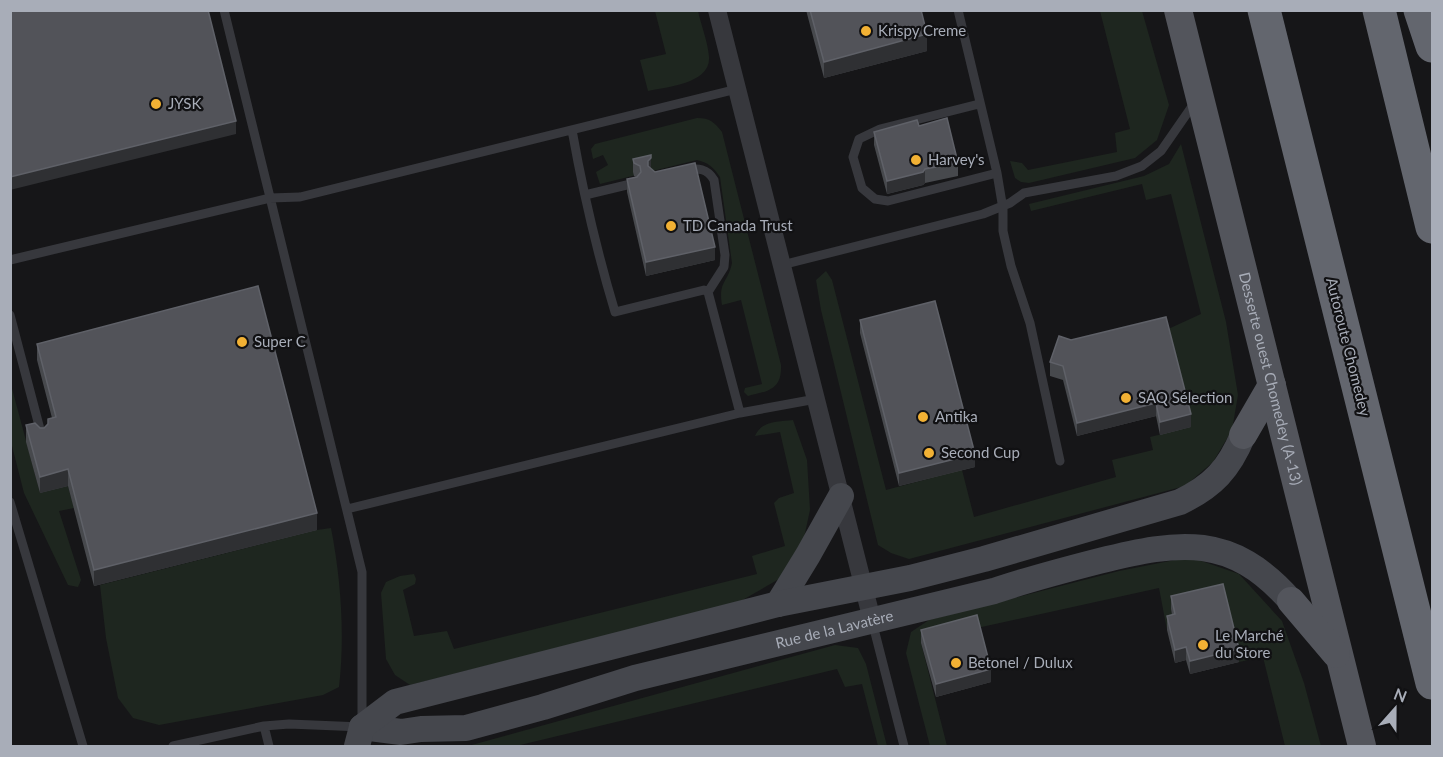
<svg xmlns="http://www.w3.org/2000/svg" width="1443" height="757" font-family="Lato,sans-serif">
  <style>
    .green { fill: #1e261f }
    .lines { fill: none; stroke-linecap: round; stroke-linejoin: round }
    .lane { stroke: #37383d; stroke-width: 9 }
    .street { stroke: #37383d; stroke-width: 18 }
    .secondary { stroke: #45474d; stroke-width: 26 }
    .primary { stroke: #53555c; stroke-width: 28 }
    .highway { stroke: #63666e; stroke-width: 33 }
    .wall { fill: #47494d }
    .shaded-wall { fill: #2f3033 }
    .building { fill: #525359; stroke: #5f6168; stroke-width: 1.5 }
    .poi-dot { fill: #f2b134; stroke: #111113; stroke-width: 2 }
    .labels { text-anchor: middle; stroke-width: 4.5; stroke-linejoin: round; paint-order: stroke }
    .poi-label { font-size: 15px; fill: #a8adb8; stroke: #111113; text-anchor: start }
    .street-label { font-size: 15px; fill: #a8adb8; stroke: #111113 }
  </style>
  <rect width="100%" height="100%" fill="#161618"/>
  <path class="green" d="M655,11H698C701,25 708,42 709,57C711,84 665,87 648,91L640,60L666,54Z
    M1100,11H1142L1169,105L1157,140L1135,158L1029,183L1021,182L1015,178L1010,161L1022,163L1028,170L1117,152L1115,133L1130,129Z
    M697,118C710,118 714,122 722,132L781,365C782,390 768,391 748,396L744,392L745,388L762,384L741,300L722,305C718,281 728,283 732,263L720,177C713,167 709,163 697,160L600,184L596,172L608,165L603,155L593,159L591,149L595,144Z
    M1181,144L1226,322L1238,395L1232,430L1213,462L1185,486L909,559L891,553L878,545L821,310L816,280L826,271L832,280L886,490L962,470L974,517L1116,477L1112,460L1153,450L1150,437L1191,427L1166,330L1201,314L1171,194L1146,200L1142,184L1031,211L1029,204L1144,176L1169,164Z
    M10,381L40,493L68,486L74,508L59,511L81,580L78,587L68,585L24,493L11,442Z
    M793,420L807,460L810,510L802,547L779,579L739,602L410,685L395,675L386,659L381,593L386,582L400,576L414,574L416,579L415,584L403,590L414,636L447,631L454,649L757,574L752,556L785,546L774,503L779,498L794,493L780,432L755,436C762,420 778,422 793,420Z
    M331,528C341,579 345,636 339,687L323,695L159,725L133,718L118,698L106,638L100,585L317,530Z
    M1190,557L1239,574L1282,621L1304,683L1321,746H1285L1263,657L1239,662L1223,597L1171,609L1175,627L1167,630L1159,588L977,628L921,643L947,746H930L906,653L911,632L929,620L1119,571Z
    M835,645L858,648L866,664L887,746H878L862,684L845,687L837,669L516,746H468Z"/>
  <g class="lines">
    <path class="lane" d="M958,10L997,173L1003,209V231L1011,266L1030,323L1060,461
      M979,104L880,129L859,139L853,157L862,188L875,199L888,201L997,173
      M572,130C583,192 597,252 615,312L704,290L708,292L740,413
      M686,170C698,168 707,168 714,180L725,255L724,267L708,292
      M585,195L635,183
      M10,260L270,198L300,197L737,89
      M782,265L983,214L1010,203L1024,193L1116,176L1142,166L1161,151L1195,102
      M10,315L42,437
      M10,502L83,746
      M347,509L740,413L816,399
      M872,621L904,746
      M264,726L269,746
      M173,746L264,726L289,724L362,727V572L224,10"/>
    <path class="street" d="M717,10L872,620"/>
    <g class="secondary">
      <path d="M778,604L808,555L841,496"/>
      <path id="s1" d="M362,727L401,732L421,729L466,728L543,707L635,678L994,591C1029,579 1064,570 1099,561C1180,541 1231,533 1291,601"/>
      <path d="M357,746L362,727L395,702L778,604L910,578L984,559L1180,502C1213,486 1229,469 1243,435"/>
    </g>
    <g class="primary">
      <path id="s2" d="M1178,10L1362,746"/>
      <path d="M1243,435L1272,385"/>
      <path d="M1291,601L1336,654"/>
    </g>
    <path class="highway" d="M1264,10L1432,683
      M1379,10L1432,227
      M1420,10L1432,46"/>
  </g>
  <path class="wall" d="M806,10H921L927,51L824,78Z
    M919,126L958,163V176L925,183L923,185L887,194L874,145V132Z
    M633,159L651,169L715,260L646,276L627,192V179L636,177L634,176L633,172Z
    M860,320L975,467L899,486L860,333Z
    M1059,336L1191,427L1160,435L1156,416L1077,436L1063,380L1050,376V362Z
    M37,344L317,530L94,586L68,486L40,493L26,442V425L44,428L52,418L37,360Z
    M1171,596L1239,662L1190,674L1186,660L1175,663L1167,630V616L1172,615L1171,609Z
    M921,630L991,682L936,697L921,643Z"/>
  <path class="shaded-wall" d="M927,34V51L824,78V62Z
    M236,121V134L10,190V177Z
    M651,158V171L648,175V161Z
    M925,169V183L923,185L887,194V181Z
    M715,247V260L646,276V262Z
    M1156,403V416L1077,436V423Z
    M1191,414V427L1160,435V422Z
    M975,454V467L899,486V473Z
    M68,469V486L40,493V477Z
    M317,513V530L94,586V570Z
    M1186,647V660L1175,663V650Z
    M1239,649V662L1190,674V661Z
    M991,669V682L936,697V684Z"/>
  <path class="building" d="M10,10H208L236,121L10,177Z
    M810,10H921L927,34L824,62Z
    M947,118L958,163L925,169L923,172L887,181L874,132L917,120L919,126Z
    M651,155V158L648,161V166L655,172L695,163L715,247L646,262L627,179L637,177L641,172L640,166L634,163L633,159Z
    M258,286L317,513L94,570L68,469L40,477L26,425L35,423L40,428H44L48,424V419L56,417L37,344Z
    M935,301L975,454L899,473L860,320Z
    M1166,317L1191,414L1160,422L1156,403L1077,423L1063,366L1050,362L1059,336L1071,340Z
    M1223,584L1239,649L1190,661L1186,647L1175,650L1167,616L1175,614L1171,596Z
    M977,615L991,669L936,684L921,630Z"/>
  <g class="poi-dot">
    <circle cx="866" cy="31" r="6"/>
    <circle cx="156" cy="104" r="6"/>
    <circle cx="916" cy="160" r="6"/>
    <circle cx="671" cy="226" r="6"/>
    <circle cx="242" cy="342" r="6"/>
    <circle cx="1126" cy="398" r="6"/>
    <circle cx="923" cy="417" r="6"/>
    <circle cx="929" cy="453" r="6"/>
    <circle cx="1203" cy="645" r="6"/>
    <circle cx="956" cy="663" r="6"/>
  </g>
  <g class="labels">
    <g class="poi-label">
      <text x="878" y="36">Krispy Creme</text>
      <text x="168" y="109">JYSK</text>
      <text x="928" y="165">Harvey's</text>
      <text x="683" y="231">TD Canada Trust</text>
      <text x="254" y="347">Super C</text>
      <text x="1138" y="403">SAQ Sélection</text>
      <text x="935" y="422">Antika</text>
      <text x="941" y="458">Second Cup</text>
      <text x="1215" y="641">Le Marché<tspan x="1215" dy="17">du Store</tspan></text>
      <text x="968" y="668">Betonel / Dulux</text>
    </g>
    <g class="street-label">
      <text transform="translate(1348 347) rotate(76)" y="5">Autoroute Chomedey</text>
      <text dy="5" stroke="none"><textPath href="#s2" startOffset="380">Desserte ouest Chomedey (A-13)</textPath></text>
      <text dy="5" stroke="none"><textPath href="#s1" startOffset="486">Rue de la Lavatère</textPath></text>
    </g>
  </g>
  <rect width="1443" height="757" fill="none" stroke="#a8adb8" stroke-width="24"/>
  <g transform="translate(1395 709) rotate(21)" stroke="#111113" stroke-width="4.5" paint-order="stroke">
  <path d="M0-4.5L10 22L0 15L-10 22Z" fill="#a8adb8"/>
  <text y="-9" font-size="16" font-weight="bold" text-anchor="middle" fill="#a8adb8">N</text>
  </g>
</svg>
